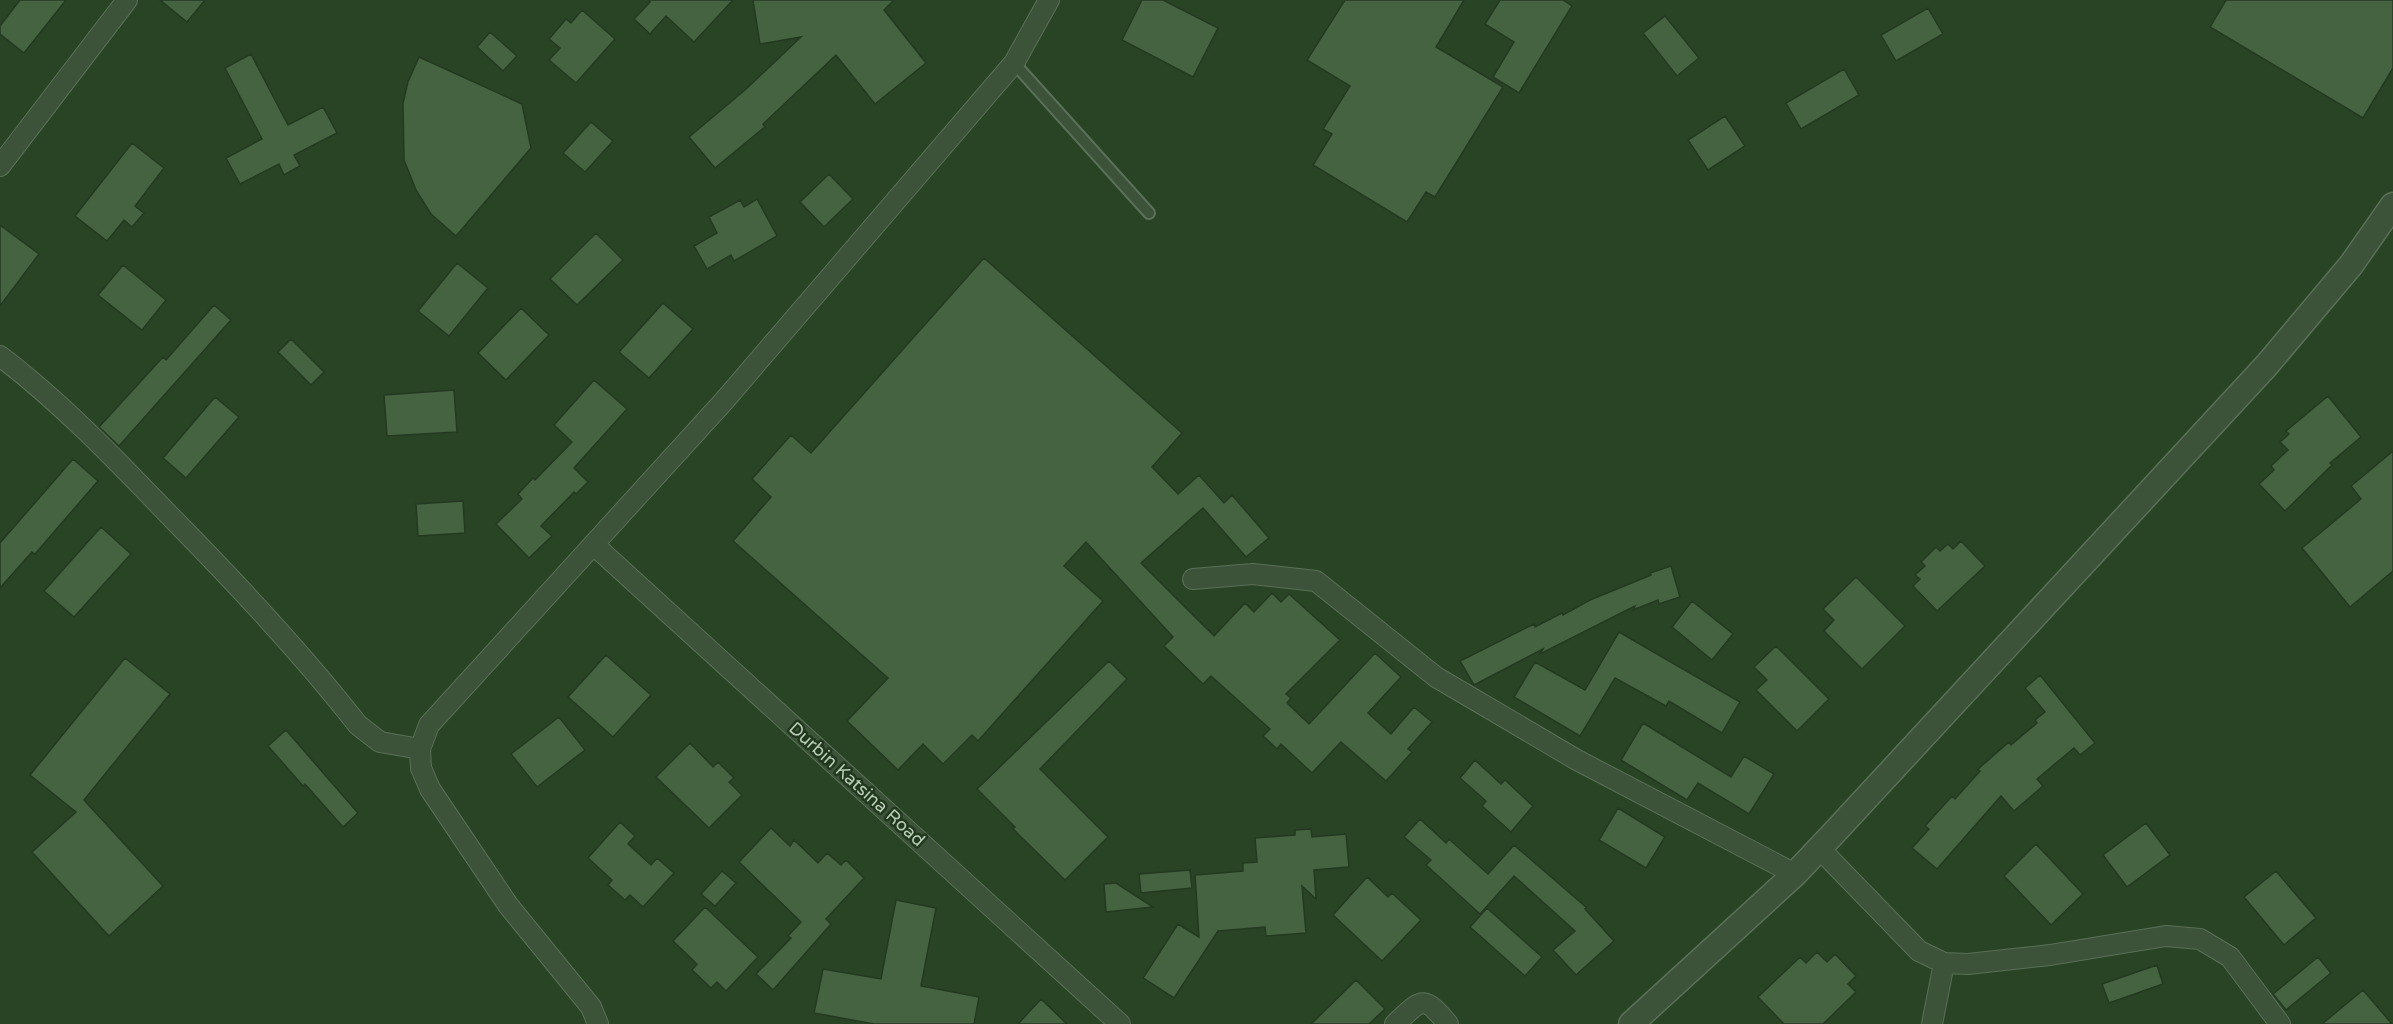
<svg xmlns="http://www.w3.org/2000/svg" width="2393" height="1024" font-family="'Varela Round',sans-serif">
  <style>
    .building { fill: #456241; stroke: #233a20; stroke-width: 1.5 }
    .lines { fill: none; stroke-linecap: round; stroke-linejoin: round }
    .service-casing { stroke: #5a7058; stroke-width: 14 }
    .minor-casing { stroke: #5a7058; stroke-width: 22 }
    .tertiary-casing { stroke: #5a7058; stroke-width: 27 }
    .service { stroke: #3c533a; stroke-width: 10 }
    .minor { stroke: #3c533a; stroke-width: 20 }
    .tertiary { stroke: #3c533a; stroke-width: 24 }
    .labels { text-anchor: middle; stroke-width: 5; stroke-linejoin: round; paint-order: stroke }
    .street-label { font-size: 18px; fill: #b9cdb7; stroke: #21381e }
  </style>
  <rect width="100%" height="100%" fill="#294325"/>
  <path class="building" d="M20,0H66L24,53L0,34V26Z
    M160,0H205L187,22Z
    M648,0H733L694,42L666,16L650,34L634,19L650,2Z
    M753,0H894L884,10L926,63L875,104L836,55L763,124L765,127L715,168L689,137L745,90L801,37L760,44Z
    M1142,0H1163L1218,28L1193,77L1122,40Z
    M1345,0H1464L1436,47L1503,87L1435,197L1426,192L1407,222L1313,165L1332,134L1323,129L1350,86L1307,60Z
    M1500,0H1563L1572,6L1519,93L1493,77L1514,42L1485,24Z
    M2226,0H2393V68L2363,118L2210,27Z
    M1928,8L1943,34L1896,61L1881,35Z
    M582,10L615,39L576,83L549,60L560,48L549,39L566,19L571,23Z
    M1665,16L1699,58L1677,76L1643,33Z
    M490,32L517,56L503,71L477,47Z
    M251,54L288,125L323,107L337,133L294,155L300,166L284,175L279,164L240,184L226,158L262,139L225,68Z
    M419,57L522,104L531,148L456,236L431,214L416,190L404,160L403,103L408,82Z
    M1844,69L1859,95L1801,129L1786,103Z
    M1725,116L1745,146L1708,170L1688,140Z
    M591,122L613,141L585,172L563,153Z
    M132,143L164,168L135,206L144,213L132,227L124,220L107,241L75,216Z
    M829,174L853,199L824,227L800,202Z
    M757,199L777,236L734,261L731,255L707,269L694,246L717,233L709,217L740,200L744,207Z
    M0,225L39,254L0,306Z
    M596,233L623,260L577,305L550,279Z
    M984,258L1182,433L1152,467L1178,494L1199,475L1224,503L1232,495L1269,538L1246,557L1203,508L1141,563L1214,636L1245,603L1254,612L1272,593L1281,602L1289,594L1340,640L1286,694L1291,698L1287,703L1309,724L1375,653L1401,677L1368,713L1391,734L1414,707L1432,722L1408,749L1412,752L1386,781L1341,742L1312,773L1281,744L1277,749L1263,736L1270,729L1211,676L1203,684L1164,646L1173,637L1086,542L1064,566L1103,601L978,741L972,735L943,764L923,744L898,770L847,721L888,678L733,541L771,497L752,479L791,435L811,453Z
    M457,263L488,288L449,336L418,311Z
    M123,265L166,300L142,330L98,295Z
    M663,303L693,329L649,378L619,352Z
    M214,305L231,320L119,446L99,427L163,357L166,360Z
    M521,308L549,335L506,380L478,353Z
    M291,339L324,372L311,385L278,352Z
    M594,380L627,409L574,468L588,482L576,494L574,492L541,526L552,536L529,558L496,524L522,499L518,494L533,478L535,480L572,442L554,425Z
    M454,390L457,432L387,436L384,395Z
    M2328,396L2361,437L2330,463L2332,465L2285,511L2259,484L2274,470L2271,466L2288,450L2280,442L2289,434L2286,431Z
    M215,397L239,417L186,478L163,458Z
    M2393,451V571L2350,607L2302,548L2361,499L2351,486Z
    M73,459L98,481L35,554L32,552L0,588V543Z
    M463,501L465,533L418,536L416,504Z
    M101,527L131,554L74,617L44,591Z
    M1961,541L1985,566L1937,611L1913,586L1920,579L1915,575L1925,566L1921,562L1936,547L1940,551L1948,544L1953,549Z
    M1671,566L1680,597L1659,604L1658,600L1633,610L1635,606L1540,654L1543,649L1474,685L1460,661L1534,624L1535,627L1562,613L1563,615L1590,600L1651,575L1650,573Z
    M1856,577L1905,626L1862,669L1824,631L1834,620L1823,609Z
    M1692,601L1733,634L1712,660L1672,627Z
    M1619,632L1740,702L1722,733L1669,701L1666,706L1615,678L1580,736L1514,697L1535,662L1585,690Z
    M1776,646L1829,699L1797,731L1756,690L1767,680L1754,667Z
    M606,655L651,695L613,737L568,697Z
    M125,658L170,694L84,800L163,886L109,936L32,852L76,812L30,775Z
    M1109,661L1127,679L1040,769L1108,837L1065,880L1013,829L1015,827L977,789Z
    M2040,675L2095,743L2080,755L2074,748L2037,779L2043,786L2014,811L2001,796L1937,869L1912,848L1929,829L1925,826L1952,796L1955,799L1980,771L1978,769L2009,742L2011,745L2037,723L2035,720L2045,712L2025,688Z
    M559,717L585,750L537,787L511,754Z
    M1643,723L1731,777L1744,756L1774,774L1749,814L1698,783L1687,800L1621,760Z
    M286,730L358,813L343,827L305,784L303,786L268,746Z
    M690,743L713,767L718,762L734,778L729,782L742,795L709,828L656,777Z
    M1475,760L1501,784L1505,780L1533,806L1511,832L1482,806L1486,801L1460,778Z
    M1618,808L1665,837L1646,868L1599,840Z
    M1420,819L1446,843L1449,839L1488,874L1514,845L1587,908L1585,909L1614,941L1576,975L1553,950L1575,931L1514,876L1480,914L1426,865L1431,860L1404,837Z
    M620,822L635,836L628,844L651,865L657,858L674,873L643,907L630,895L625,900L608,885L612,880L588,858Z
    M2146,823L2170,855L2127,887L2103,855Z
    M771,828L790,846L794,840L818,863L827,853L841,865L846,860L864,878L826,919L831,924L773,990L756,974L791,938L788,936L801,922L739,862Z
    M1311,829L1312,837L1346,834L1349,867L1314,870L1316,899L1302,886L1306,933L1266,936L1265,927L1218,931L1174,998L1143,978L1178,924L1199,937L1195,875L1243,871V863L1257,862L1255,838L1295,835V830Z
    M2036,844L2083,894L2051,925L2004,876Z
    M1190,870L1192,888L1141,893L1139,874Z
    M722,871L736,883L715,906L701,894Z
    M2276,871L2316,918L2284,945L2244,897Z
    M1367,877L1388,897L1392,893L1421,920L1382,961L1333,915Z
    M1116,883L1153,907L1106,912L1104,884Z
    M896,900L936,908L921,986L979,997L974,1024H874L814,1013L823,969L881,979Z
    M705,907L758,957L726,991L717,982L711,988L692,970L697,964L673,941Z
    M1487,908L1542,957L1525,976L1470,927Z
    M1817,952L1827,962L1835,954L1856,976L1848,984L1856,992L1823,1024H1784L1758,997L1800,957L1806,963Z
    M2318,957L2331,973L2286,1010L2273,994Z
    M2157,965L2163,984L2109,1003L2102,984Z
    M1356,980L1385,1009L1369,1024H1311Z
    M2363,990L2392,1024H2322Z
    M1041,999L1067,1024H1018Z"/>
  <g class="lines">
    <g class="service-casing">
      <path id="service" d="M1014,63L1149,213"/>
    </g>
    <g class="minor-casing">
      <path id="minor" d="M0,166L127,0
        M0,356C63,404 118,462 172,518C237,584 301,652 358,725L380,742L420,749
        M594,545L1120,1024
        M1193,579L1253,574L1316,581L1436,677L1577,760L1795,874
        M1819,848L1919,951L1944,963L1968,964L2050,955L2166,936L2200,939L2230,957L2280,1024
        M598,1024L591,1007L508,905L430,789L421,768L420,749L429,725L724,401L1014,63L1049,0
        M1395,1024C1422,999 1423,994 1448,1024
        M1932,1024L1944,963"/>
    </g>
    <g class="tertiary-casing">
      <path id="tertiary" d="M1631,1024L1795,874L1832,835L2266,366L2351,265L2393,205"/>
    </g>
    <use href="#service" class="service"/>
    <use href="#minor" class="minor"/>
    <use href="#tertiary" class="tertiary"/>
  </g>
  <g class="labels">
    <g class="street-label">
      <text transform="translate(857 784) rotate(42)" y="6">Durbin Katsina Road</text>
    </g>
  </g>
</svg>
